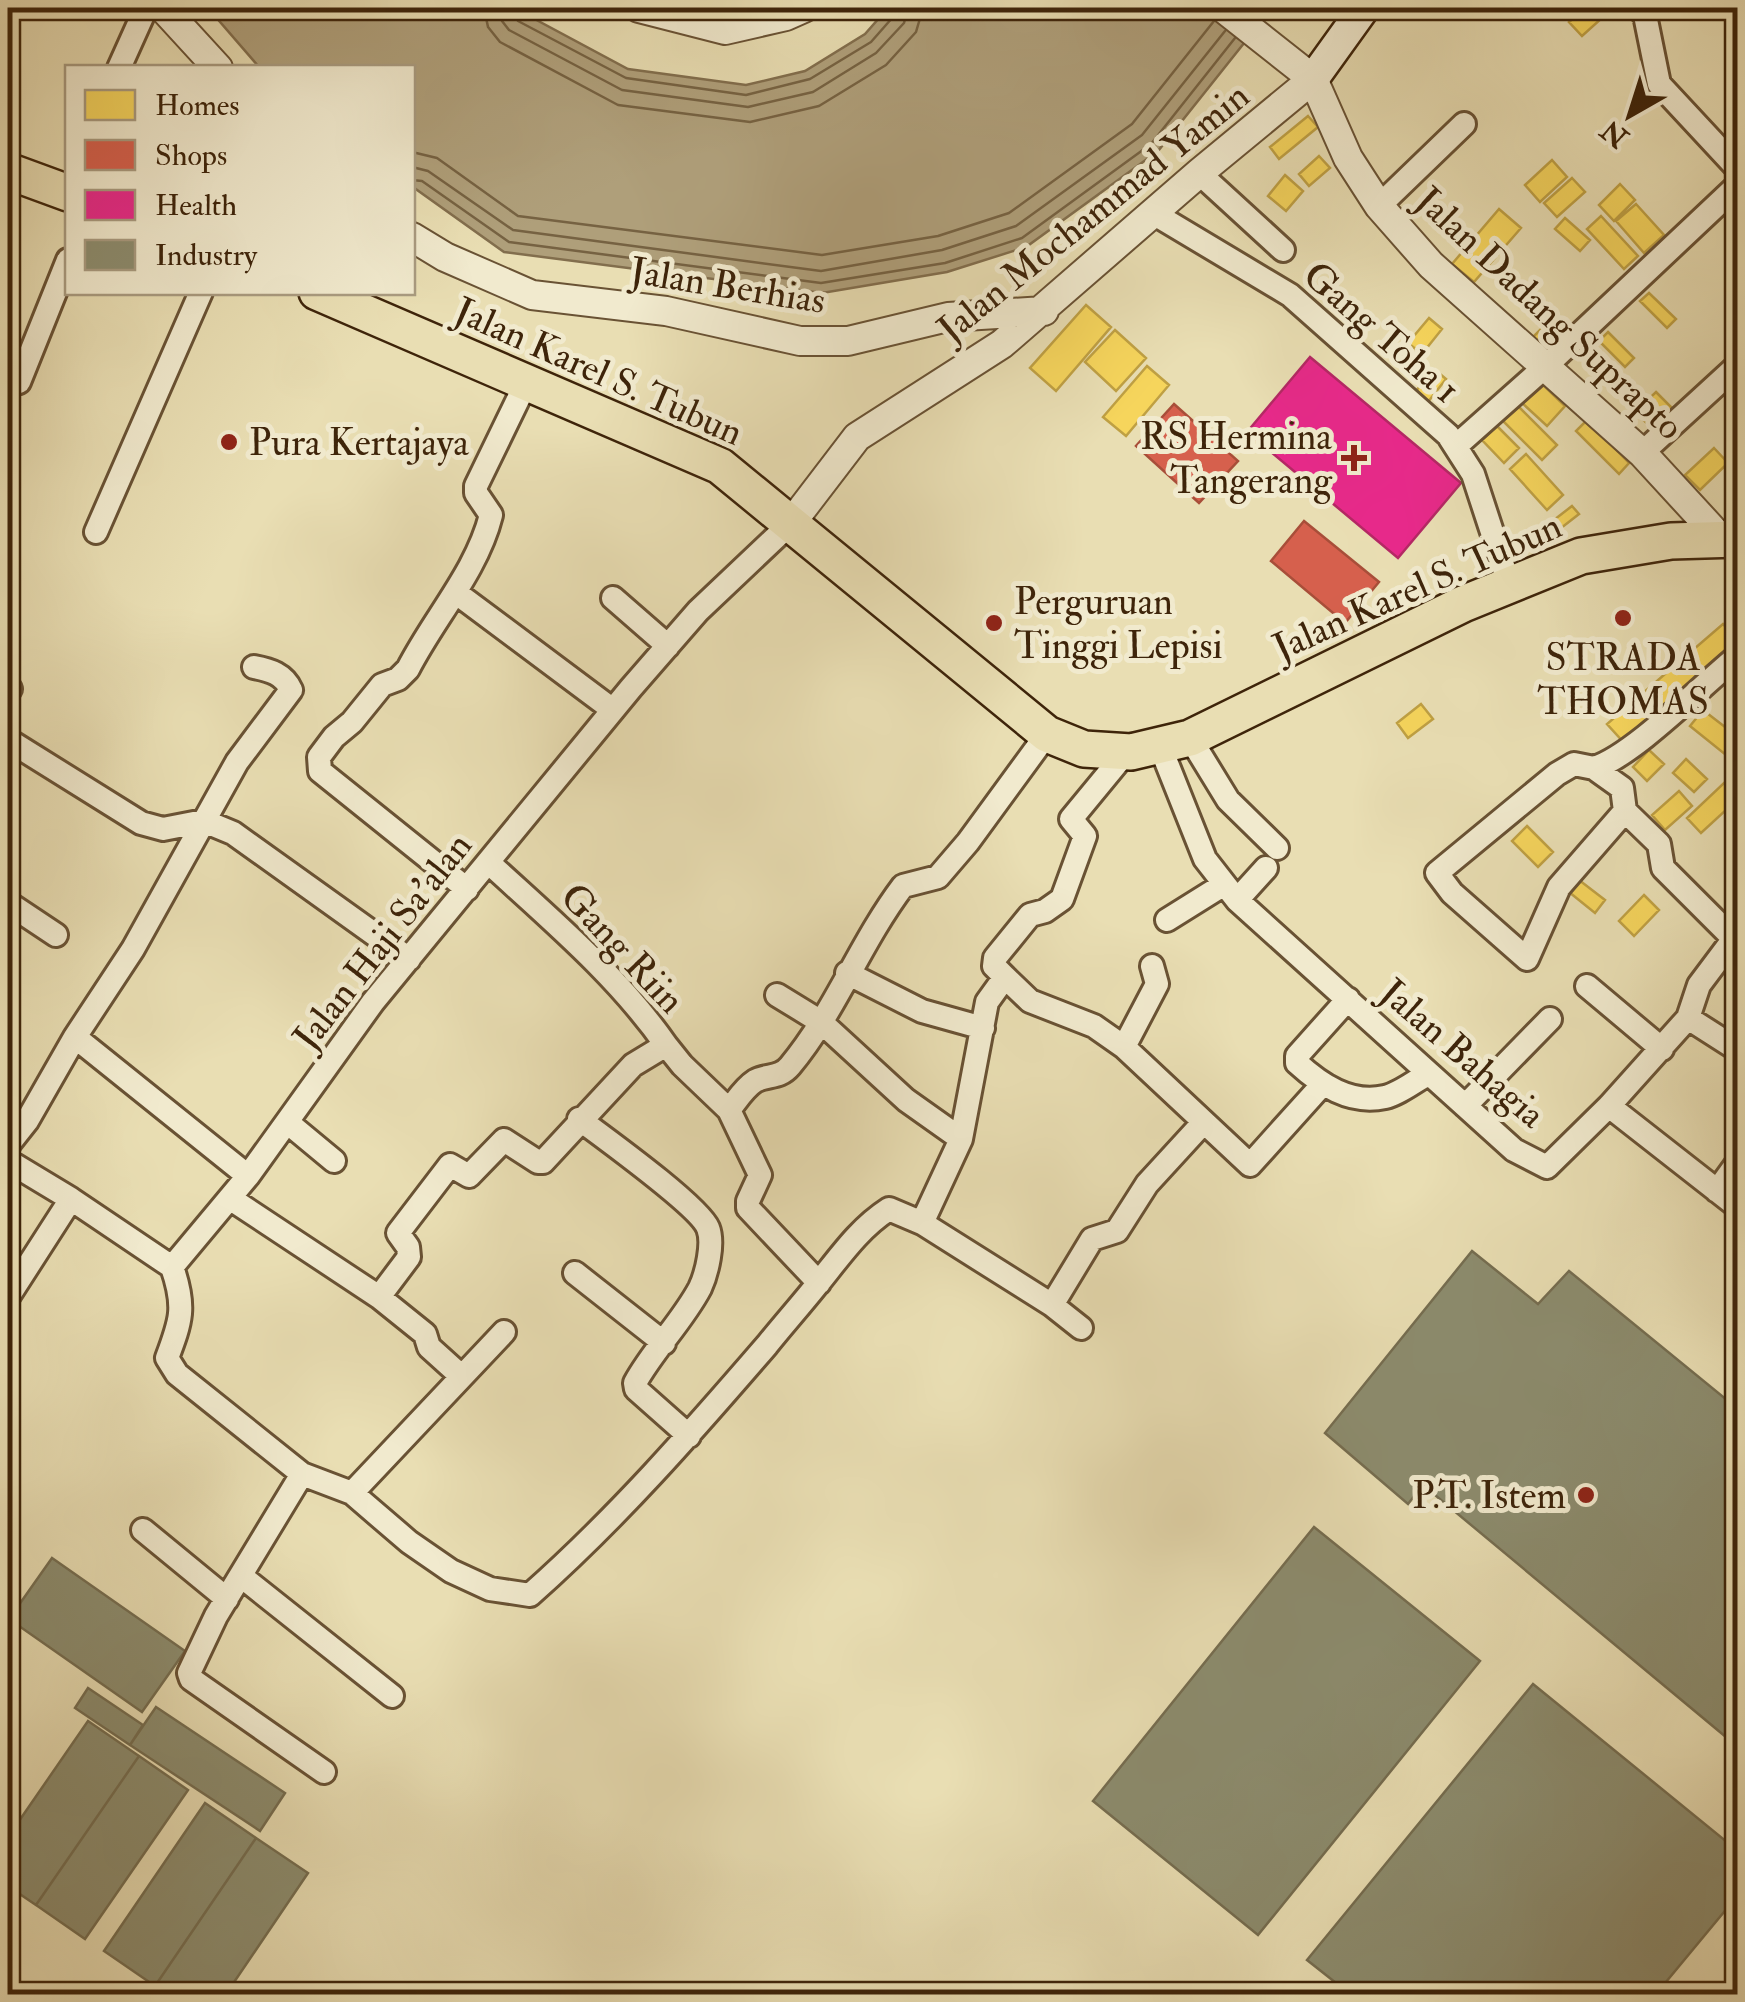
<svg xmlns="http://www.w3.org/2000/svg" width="1745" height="2002" font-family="'IM FELL Double Pica',serif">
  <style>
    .water { fill: #af9f7a; stroke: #826e4d; stroke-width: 2.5 }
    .homes { fill: #f6d55c; stroke: #bfa043; stroke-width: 2.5 }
    .shops { fill: #d6604d; stroke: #a84e39; stroke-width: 2.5 }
    .health { fill: #e7298a; stroke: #b42864; stroke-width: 2.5 }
    .industry { fill: #8c8c6e; stroke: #756d50; stroke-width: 2.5 }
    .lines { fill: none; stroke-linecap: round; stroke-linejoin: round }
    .shore { stroke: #766242; stroke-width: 2.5 }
    .minor-casing { stroke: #695234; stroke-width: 28 }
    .tertiary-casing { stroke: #695234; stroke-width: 32 }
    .secondary-casing { stroke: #3e240a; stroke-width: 35 }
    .trunk-casing { stroke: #3e240a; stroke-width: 40 }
    .minor { stroke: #f1eace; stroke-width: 22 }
    .tertiary { stroke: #f1eace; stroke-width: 28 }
    .secondary { stroke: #f1eace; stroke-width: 30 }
    .trunk { stroke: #e9deb3; stroke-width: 35 }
    .poi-dot { fill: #8f2418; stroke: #f1eace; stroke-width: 4 }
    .labels { text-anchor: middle; stroke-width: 10; stroke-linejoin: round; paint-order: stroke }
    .street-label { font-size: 38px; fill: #3e240a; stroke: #f1eace }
    .poi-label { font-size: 38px; fill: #3e240a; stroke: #f1eace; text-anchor: end }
  </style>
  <rect width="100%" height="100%" fill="#e9deb3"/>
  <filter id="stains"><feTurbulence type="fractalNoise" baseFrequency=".002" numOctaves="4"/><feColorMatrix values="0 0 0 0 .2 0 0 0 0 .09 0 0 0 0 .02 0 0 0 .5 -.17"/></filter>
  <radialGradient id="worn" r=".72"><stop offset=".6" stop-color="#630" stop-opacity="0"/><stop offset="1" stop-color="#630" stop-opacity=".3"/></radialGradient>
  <path class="water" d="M208,8H514L628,69L746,85L805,71L865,34L888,8H1272L1158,151L1026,247L947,272L822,293L504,252L413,187L412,68L259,67Z"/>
  <path class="homes" d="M1586,8L1612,9L1582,36L1569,22Z
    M1308,116L1318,127L1279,159L1270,147Z
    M1319,156L1330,168L1309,186L1299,174Z
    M1552,160L1567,177L1540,202L1525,185Z
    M1285,175L1303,191L1286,211L1268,196Z
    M1572,178L1585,192L1557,217L1544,203Z
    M1620,184L1635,200L1614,221L1599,205Z
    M1636,204L1664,235L1644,253L1616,221Z
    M1499,209L1521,228L1474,282L1452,264Z
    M1601,216L1638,256L1624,269L1587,229Z
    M1565,218L1590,240L1580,251L1555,229Z
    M1649,293L1676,319L1667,328L1640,301Z
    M1086,305L1111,327L1056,391L1030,368Z
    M1429,318L1442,329L1422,354L1408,343Z
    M1549,321L1567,339L1547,359L1529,341Z
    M1115,330L1146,358L1116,391L1085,362Z
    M1608,332L1634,358L1625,367L1599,341Z
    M1147,366L1169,385L1126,436L1103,417Z
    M1434,369L1446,379L1424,407L1411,397Z
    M1539,381L1565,406L1547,426L1520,401Z
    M1656,392L1674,410L1654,430L1635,412Z
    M1517,405L1557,445L1542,460L1502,420Z
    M1587,420L1629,463L1619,474L1576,431Z
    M1497,426L1519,448L1504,463L1482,440Z
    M1714,448L1728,463L1700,490L1685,475Z
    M1526,454L1563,495L1547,510L1510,469Z
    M1572,506L1579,514L1556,532L1550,523Z
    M1723,624L1738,641V651L1627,746L1607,724Z
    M1421,704L1433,719L1408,738L1397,723Z
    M1703,710L1738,737L1726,755L1690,726Z
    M1649,750L1664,764L1647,781L1633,767Z
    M1686,759L1707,779L1694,792L1673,773Z
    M1724,783L1738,799L1701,833L1687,818Z
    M1679,791L1692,806L1665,830L1652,815Z
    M1527,826L1553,852L1538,867L1512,841Z
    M1579,880L1605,900L1595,913L1569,892Z
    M1644,895L1659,910L1634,936L1619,921Z"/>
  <path class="shops" d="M1174,404L1238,461L1199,503L1136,446Z
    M1304,521L1379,582L1345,623L1271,561Z"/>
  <path class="health" d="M1310,357L1461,483L1398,558L1247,432Z"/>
  <path class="industry" d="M1472,1251L1538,1304L1569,1271L1738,1409V1747L1423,1485L1408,1504L1325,1433Z
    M1314,1527L1480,1661L1258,1935L1093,1801Z
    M52,1558L185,1651L142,1712L9,1619Z
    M1533,1684L1738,1851V1895L1656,1994H1350L1307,1960Z
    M88,1688L143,1725L130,1745L75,1708Z
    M156,1707L285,1793L260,1831L130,1745Z
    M88,1721L139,1756L36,1905L8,1886V1837Z
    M139,1756L188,1790L85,1939L36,1905Z
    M205,1803L256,1838L155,1986L104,1951Z
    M256,1838L308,1873L226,1994H168L155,1986Z"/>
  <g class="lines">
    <path class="shore" d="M484,8L488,27L500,42L618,105L750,122L819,106L886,65L916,32L923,8
      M499,8L502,21L509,30L622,90L748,107L813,92L876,53L904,23L908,8
      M512,8L518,21L626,78L746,95L810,79L871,42L893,17L895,8
      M412,152L437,158L518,216L822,255L938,236L1009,213L1132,124L1214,21
      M412,167L428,171L513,230L821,271L942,250L1016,226L1142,135L1225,31
      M412,180L422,181L509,242L821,283L945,263L1022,238L1151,144L1235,38"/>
    <g class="minor-casing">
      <path id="minor" d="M1638,8L1645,15L1659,84L1738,169
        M119,68L146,8
        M1199,173L1283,250
        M1379,206L1464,124
        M1153,213L1290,295L1448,435L1473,474L1509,584
        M19,382L68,260
        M1456,446L1547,365L1738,185
        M1642,453L1738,365
        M96,532L201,292
        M455,592L613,710
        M613,598L668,646
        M8,692L10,689
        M1190,738L1228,800L1277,848
        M8,740L141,823L163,829L204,821L233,833L409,959
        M1160,746L1205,859L1237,900L1514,1150L1547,1167L1609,1106L1688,1018L1699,985L1738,933
        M1594,768C1633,756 1702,685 1738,656
        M1625,811L1559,887L1527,959L1452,893L1437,873L1557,774L1574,764L1594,768L1622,788L1625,811L1659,844L1663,868L1733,938
        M467,889L320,771L319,757L334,737L352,722L382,685L398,679L408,669C434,618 477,571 491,515L476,493V486L526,383
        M1237,900L1266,868
        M8,903L56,935
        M1167,920L1223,885
        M847,973L922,1011L983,1028
        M1005,977L994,966L995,958L1030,915L1045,911L1062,899L1085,836L1071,819L1127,751
        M1587,986L1662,1049
        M777,995L821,1022L906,1100L961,1139
        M1348,999L1297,1056V1063C1320,1084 1350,1105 1385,1097C1399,1094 1415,1081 1428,1074
        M1688,1018L1738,1050
        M75,1037L248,1176
        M666,1045L682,1065L729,1110L760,1175L748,1201V1208L819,1283
        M1124,1047L1157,984L1152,966
        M1465,1106L1550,1019
        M1609,1106L1738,1207
        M729,1110C737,1100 744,1088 755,1081C768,1074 779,1079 790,1066C835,1012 860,943 903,886L938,877L968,842L1047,734
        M579,1119C603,1137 699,1206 708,1228C714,1243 707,1273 700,1288C682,1322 653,1350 635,1383L636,1389L689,1436
        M287,1122L334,1161
        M8,1145L27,1121L75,1037L133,949L237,762L291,690C284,674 270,670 254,667
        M8,1161L71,1199L172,1267
        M1717,1191L1738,1162
        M231,1199L379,1297L409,1257L408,1247L398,1233L450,1165L469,1176L504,1140L538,1162H543L633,1065L666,1045C617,975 551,920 488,862
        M922,1223L961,1139L987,1002L1005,977L1030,1001L1094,1026L1124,1047L1250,1165L1322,1085
        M172,1267C186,1307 181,1321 167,1358L177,1374L302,1474L352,1493L409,1542L451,1571L490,1589L530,1595C616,1519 692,1432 767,1345C783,1325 800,1306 816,1286C839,1258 858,1229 889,1209L922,1223L1052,1305L1092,1239L1117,1231L1147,1184L1202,1124
        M172,1267L248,1176L373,1002L631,688L698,611L792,522
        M575,1273L664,1343
        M8,1297L71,1199
        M379,1297L425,1334L429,1347L460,1375
        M1052,1305L1081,1328
        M302,1474L216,1616L189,1673L191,1679L324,1772
        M352,1493L504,1332
        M143,1530L227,1599
        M241,1576L392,1696"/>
    </g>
    <g class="tertiary-casing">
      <path id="tertiary" d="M163,8L218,68
        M639,8L725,30L786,16L804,8
        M1223,8L1313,79L1348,158L1379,206L1431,265L1642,453L1722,540
        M412,237L445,257L532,295L666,311L800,341H848L948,317L1044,311
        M792,522L857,437L1002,344L1199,173L1313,79"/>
    </g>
    <g class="secondary-casing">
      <path id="secondary" d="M1313,79L1364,8"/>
    </g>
    <g class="trunk-casing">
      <path id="trunk" d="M8,171L68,193
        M317,292L720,466L1047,734L1084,749L1131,752L1190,738L1463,604L1581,556L1671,541L1738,539"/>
    </g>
    <use href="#minor" class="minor"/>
    <use href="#tertiary" class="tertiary"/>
    <use href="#secondary" class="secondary"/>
    <use href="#trunk" class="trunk"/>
  </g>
  <g class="poi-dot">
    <circle cx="229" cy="442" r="10"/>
    <path d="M1349 443h10v10h10v10h-10v10h-10v-10h-10v-10h10z"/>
    <circle cx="1623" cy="618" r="10"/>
    <circle cx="994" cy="623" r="10"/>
    <circle cx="1586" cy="1495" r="10"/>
  </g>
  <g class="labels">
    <g class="street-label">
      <text transform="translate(1093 212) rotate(-39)" y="13">Jalan Mochammad Yamin</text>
      <text transform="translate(728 285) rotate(9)" y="13">Jalan Berhias</text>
      <text transform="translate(1550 313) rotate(43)" y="13">Jalan Dadang Suprapto</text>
      <text transform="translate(1382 332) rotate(41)" y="13">Gang Toha 1</text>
      <text transform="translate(599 371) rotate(24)" y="13">Jalan Karel S. Tubun</text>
      <text transform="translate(1417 586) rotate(-24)" y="13">Jalan Karel S. Tubun</text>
      <text transform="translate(382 941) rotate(-52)" y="13">Jalan Haji Sa'alan</text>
      <text transform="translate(623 948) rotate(47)" y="13">Gang Riin</text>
      <text transform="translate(1463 1053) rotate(41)" y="13">Jalan Bahagia</text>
    </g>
    <g class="poi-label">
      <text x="1332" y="449">RS Hermina<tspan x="1332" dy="44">Tangerang</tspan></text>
      <text x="249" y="455" text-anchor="start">Pura Kertajaya</text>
      <text x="1014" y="614" text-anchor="start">Perguruan<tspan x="1014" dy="44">Tinggi Lepisi</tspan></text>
      <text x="1623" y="670" text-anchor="middle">STRADA<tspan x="1623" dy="44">THOMAS</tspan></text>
      <text x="1566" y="1508">P.T. Istem</text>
    </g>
  </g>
  <rect width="1745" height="2002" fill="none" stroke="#e9deb3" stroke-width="40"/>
  <rect x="10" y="10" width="1725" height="1982" fill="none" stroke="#3e240a" stroke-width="5"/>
  <rect x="20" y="20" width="1705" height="1962" fill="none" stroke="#3e240a" stroke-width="2.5"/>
  <rect x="65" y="65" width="350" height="230" fill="#f1eace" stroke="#a99b80" stroke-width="2.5"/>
  <rect x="85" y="90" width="50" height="30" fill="#f6d55c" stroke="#a99b80" stroke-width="2.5"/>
  <text x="155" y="115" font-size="30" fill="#3e240a">Homes</text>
  <rect x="85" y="140" width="50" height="30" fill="#d6604d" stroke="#a99b80" stroke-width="2.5"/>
  <text x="155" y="165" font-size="30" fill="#3e240a">Shops</text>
  <rect x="85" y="190" width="50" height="30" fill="#e7298a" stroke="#a99b80" stroke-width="2.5"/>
  <text x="155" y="215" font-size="30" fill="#3e240a">Health</text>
  <rect x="85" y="240" width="50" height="30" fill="#8c8c6e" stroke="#a99b80" stroke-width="2.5"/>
  <text x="155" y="265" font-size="30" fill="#3e240a">Industry</text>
  <g transform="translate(1630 115) rotate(219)" stroke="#f1eace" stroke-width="8" paint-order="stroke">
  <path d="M0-8L18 38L0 25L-18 38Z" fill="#3e240a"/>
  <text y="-15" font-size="28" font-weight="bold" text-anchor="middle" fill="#3e240a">N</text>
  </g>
  <rect width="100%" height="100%" filter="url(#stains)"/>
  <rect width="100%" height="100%" fill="url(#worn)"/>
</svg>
